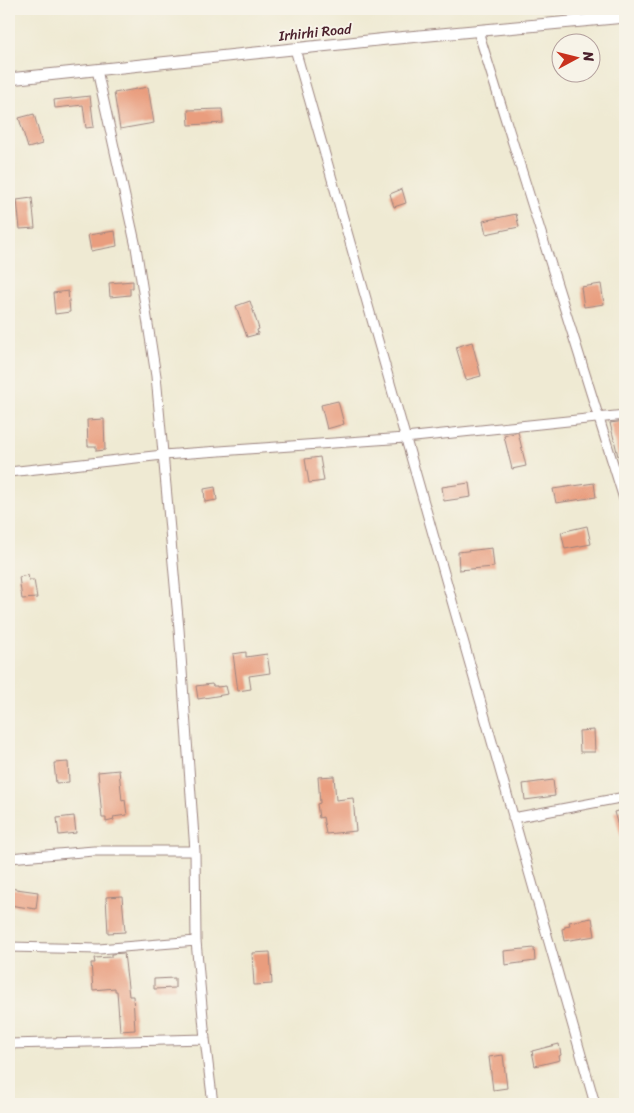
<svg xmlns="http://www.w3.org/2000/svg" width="634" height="1113" font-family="Sriracha,sans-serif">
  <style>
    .building { fill: #e99d7e }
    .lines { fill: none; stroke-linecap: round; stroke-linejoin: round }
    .minor-casing { stroke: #9c847f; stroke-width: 11 }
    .tertiary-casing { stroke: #9c847f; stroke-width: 13 }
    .minor { stroke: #fff; stroke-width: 9 }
    .tertiary { stroke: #fff; stroke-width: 11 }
    .labels { text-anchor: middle; stroke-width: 4; stroke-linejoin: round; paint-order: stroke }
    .street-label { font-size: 14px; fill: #4a1f2b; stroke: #f7f3e8 }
  </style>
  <rect width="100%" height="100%" fill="#f7f3e8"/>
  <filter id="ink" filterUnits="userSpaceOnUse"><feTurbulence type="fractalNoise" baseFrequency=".02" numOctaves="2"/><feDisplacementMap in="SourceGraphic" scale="10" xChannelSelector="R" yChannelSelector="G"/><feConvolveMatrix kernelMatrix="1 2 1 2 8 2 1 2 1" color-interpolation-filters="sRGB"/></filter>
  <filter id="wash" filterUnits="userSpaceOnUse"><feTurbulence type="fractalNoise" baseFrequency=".0096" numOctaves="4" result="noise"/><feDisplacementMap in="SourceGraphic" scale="20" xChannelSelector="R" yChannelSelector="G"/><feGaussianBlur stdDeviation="1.12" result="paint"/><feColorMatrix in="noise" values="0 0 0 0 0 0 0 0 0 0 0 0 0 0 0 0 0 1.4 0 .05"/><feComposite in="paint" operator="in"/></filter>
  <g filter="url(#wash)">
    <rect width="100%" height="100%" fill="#efead3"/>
    <g id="blocks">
      <path class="building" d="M148,87L154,123L120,129L114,93Z
        M90,96L94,127L86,128L83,105L55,108L54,100Z
        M222,109L223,123L189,125L188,110Z
        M34,114L42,144L28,148L19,118Z
        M402,189L406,203L394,207L390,194Z
        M32,198L35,228L20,229L17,200Z
        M516,214L519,227L486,234L483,221Z
        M115,231L117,246L91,251L88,235Z
        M133,281V288H130V295L110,297L109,283Z
        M601,284L604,304L584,307L581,287Z
        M68,291L70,312L55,314L53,293Z
        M250,301L259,329L257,330L258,334L247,337L236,306Z
        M472,342L481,376L466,380L456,347Z
        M338,401L344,424L327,429L321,405Z
        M104,419L105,450L96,451V446H88L87,420Z
        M625,421V455L618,456L610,423Z
        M518,432L526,466L512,469L504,436Z
        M320,457L324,481L309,483L305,459Z
        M469,483L471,497L444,501L442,487Z
        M594,483L596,497L556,503L553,489Z
        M215,487L217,500L205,502L204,489Z
        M587,526L591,544L565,549L561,532Z
        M492,548L494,567L459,570L458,552Z
        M28,575L29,580H34L37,598L22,599L19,577Z
        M246,652V657L267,654L270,673L249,676L251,689L238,691L233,654Z
        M212,684L213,686H217V687L226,686L228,694L198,699L196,686Z
        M594,730L595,752H580L579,731Z
        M68,762L69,782L56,783L54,763Z
        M119,770L122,801L125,800L127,815L113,817L114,820L106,822V818H102L98,772Z
        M334,776L336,800L353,798L356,831L326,834L323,817L319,818L317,804L320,803L318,777Z
        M553,780L555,796L525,800L523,784Z
        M625,809V844H623L614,812Z
        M74,816L76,833L59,835L57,818Z
        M9,888L38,892L36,909L9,905Z
        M122,896L125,932L108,933L106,897Z
        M592,918L595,936L564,941L562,929L565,928V926L570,925L569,922Z
        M534,948L535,961L505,965L504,951Z
        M270,952L272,984L254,985L252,953Z
        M124,953L129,996H133L135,1030L120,1031L117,991H115V988L93,990L91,963H95L94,958L111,957V954Z
        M175,978V988L154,989V979Z
        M559,1044L561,1055L559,1056L560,1060L535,1066L532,1051Z
        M503,1055L507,1088L493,1090L489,1057Z"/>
    </g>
  </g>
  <g filter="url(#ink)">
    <use href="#blocks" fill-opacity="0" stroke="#9c847f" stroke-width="1"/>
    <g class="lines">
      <g class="minor-casing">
        <path id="minor" d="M478,31L625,502
          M295,49L595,1104
          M97,70L136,247L156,376L179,629L195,851L196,941L205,1039L213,1104
          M9,472L163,455L405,438L625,415
          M513,818L625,797
          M9,858L94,851H195
          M9,947L99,949L196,941
          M9,1044L205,1039"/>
      </g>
      <g class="tertiary-casing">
        <path id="tertiary" d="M9,79L387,39L625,17"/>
      </g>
      <use href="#minor" class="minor"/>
      <use href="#tertiary" class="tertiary"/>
    </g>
  </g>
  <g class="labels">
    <g class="street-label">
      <text transform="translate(315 32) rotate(-6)" y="5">Irhirhi Road</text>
    </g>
  </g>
  <rect width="634" height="1113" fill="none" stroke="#f7f3e8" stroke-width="30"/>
  <g transform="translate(576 58) rotate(83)"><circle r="24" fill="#f7f3e8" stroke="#b29e9c"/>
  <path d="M0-4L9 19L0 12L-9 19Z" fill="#c8321e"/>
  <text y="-8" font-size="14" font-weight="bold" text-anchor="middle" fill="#4a1f2b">N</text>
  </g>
</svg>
